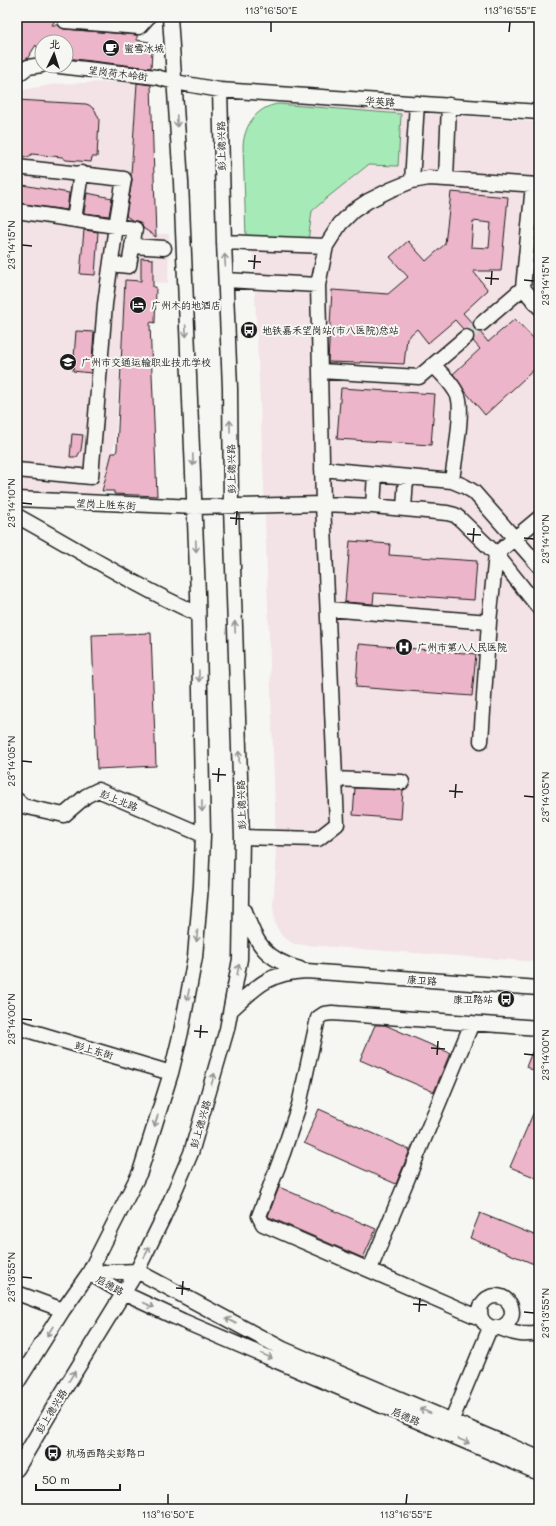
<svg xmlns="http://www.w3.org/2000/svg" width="556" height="1526" font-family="Mali,'LXGW WenKai TC',sans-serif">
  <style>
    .built { fill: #f3e2e6 }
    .green { fill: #a6ebb7; stroke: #61846a }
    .building { fill: #edb5c9; stroke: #1c1c1c; fill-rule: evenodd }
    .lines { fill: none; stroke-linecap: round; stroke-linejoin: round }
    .minor-tunnel { stroke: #d5d5d2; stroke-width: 14; stroke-dasharray: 14 7; stroke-linecap: butt }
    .minor-casing { stroke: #1c1c1c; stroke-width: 17 }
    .minor { stroke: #f6f6f2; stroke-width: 14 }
    .oneway { stroke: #949492 }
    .ticks { fill: none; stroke: #1c1c1c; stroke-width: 1.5 }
    .labels { text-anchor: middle; stroke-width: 4; stroke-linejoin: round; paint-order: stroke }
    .poi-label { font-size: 10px; fill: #1c1c1c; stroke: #f6f6f2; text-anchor: start }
    .street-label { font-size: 10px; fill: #1c1c1c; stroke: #f6f6f2 }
    .neatline { fill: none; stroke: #1c1c1c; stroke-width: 1.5 }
    .ticks-label { font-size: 10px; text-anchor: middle; fill: #1c1c1c }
  </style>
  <rect width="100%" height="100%" fill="#f6f6f2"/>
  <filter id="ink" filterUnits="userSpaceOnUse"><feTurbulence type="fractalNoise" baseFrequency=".025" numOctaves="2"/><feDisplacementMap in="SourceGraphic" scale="8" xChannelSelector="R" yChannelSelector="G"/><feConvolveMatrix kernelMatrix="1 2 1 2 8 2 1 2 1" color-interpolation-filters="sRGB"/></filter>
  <g filter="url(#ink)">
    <path class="built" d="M137,81L128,217L151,234H169L168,283L125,280L115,442L98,499L17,494V91L56,84Z
      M287,102L539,122V962L294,944L282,936L275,924L273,904L276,867L275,809L264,486L252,232L280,104Z"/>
    <path class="green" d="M278,104L401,114L398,166L368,165L328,197L312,211L308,241L246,238L243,145C245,124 257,107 278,104Z"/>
    <path class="building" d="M17,17H57L52,25H58L64,29L137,35V40L150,42V52H152L151,68L66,58V42H42V56L36,45L27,59L17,64Z
      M137,83L151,85L156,237L143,228L140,222L132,220L126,216L132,180L131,175Z
      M17,100L86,104L89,105L95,110L99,119L97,157H92L91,162L66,160L62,157L32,154L28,157H25L21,155L17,154Z
      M17,184L69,193L67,210L17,203Z
      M451,192L508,197L501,271H473L488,290L463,313L473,324L474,329L480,332L488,342L515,319L539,344V365L485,415L465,391L453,374L480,349L473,341L474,336L473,332L468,329H463L455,320L428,343L417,329L407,338L404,364L360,362V363L328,362L332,290L388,294L408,277L390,257L408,241L426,261L445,244ZM473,221L491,223L489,248L471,247Z
      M87,193L112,198L109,216L84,213Z
      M84,230L98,232L95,275L80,274Z
      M141,258L153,259V287H156L155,323L151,322L150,324L157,496L114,494V491H102L112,453H116L117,449L125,280L141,281Z
      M76,331L94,332L91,373L73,371Z
      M341,388L435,394L431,445L337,439Z
      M72,434L83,435L81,450L77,457H70Z
      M350,541L390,544L389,555L477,561L474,600L374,593L373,604L345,602Z
      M151,633L156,766L97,769L92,635Z
      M359,644L476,654L472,696L356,687Z
      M355,788L403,790L401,819L353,815Z
      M375,1025H385L450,1053L434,1092L360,1060Z
      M532,1052L539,1055V1073L526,1067Z
      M539,1100V1179L510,1167Z
      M319,1109L410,1150L396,1184L304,1143Z
      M279,1187L376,1229L363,1258L269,1217L268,1216Z
      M480,1213L539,1237V1266L470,1238Z"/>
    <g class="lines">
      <path class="minor-tunnel" d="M466,337L481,324"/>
      <g class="minor-casing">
        <path id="minor" d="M66,17L65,21L139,27L148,17
          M59,66L156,77L175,82L220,90L539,112
          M17,75L28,67L42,65
          M17,167L124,179L116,226L105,304L91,477L17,470
          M446,179L449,105
          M412,181L417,103
          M533,185L523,288L539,307
          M17,211L135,229L129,266L111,264
          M74,220L81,173
          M224,242L326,246
          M132,246L164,248
          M226,280L318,285
          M481,324L523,288
          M433,365C442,374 453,384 458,396C464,411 454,462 452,481
          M320,371L419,377L466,337
          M322,469L452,481L464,486L474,492L539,566
          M17,499L195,507L323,504L373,506L447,513L455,515L460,519L496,554L539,608
          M373,506L375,474
          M404,509L406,477
          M17,516C77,549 135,586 198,614
          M328,609L489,622
          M481,741L489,622L496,554L539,518
          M335,779L402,782
          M17,800L23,806L64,815L86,796L98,790L203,835
          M242,837L318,839L337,824L323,504L318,285L326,246L340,224L353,211L368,201L390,190L412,181L429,178L446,179L539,185
          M245,911C255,943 266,960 300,969
          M232,1009C258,985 269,973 306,971L539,988
          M17,1027L171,1073
          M370,1269L472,1023
          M89,1273L123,1293L183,1321L539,1473
          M89,1273L137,1271L283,1349L539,1458
          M17,1293L63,1310
          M480 1312a16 16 0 1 1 32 0a16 16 0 1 1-32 0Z
          M480,1318L263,1224L259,1216L283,1153L299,1105L318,1018L324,1014L332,1013L539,1028
          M500,1328C514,1334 524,1336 539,1333
          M17,1383L63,1310L89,1273L140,1172L171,1073L181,1032L195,957L201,885L203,835L198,594L181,182L170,17
          M448,1429L490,1328
          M17,1469L56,1403L137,1271L163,1218L191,1153L227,1029L240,959L242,837L231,507L230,388L224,242L220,90"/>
      </g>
      <use href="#minor" class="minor"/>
    </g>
    <defs><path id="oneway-shaft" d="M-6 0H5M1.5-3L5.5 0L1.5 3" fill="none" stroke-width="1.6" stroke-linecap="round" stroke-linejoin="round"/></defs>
    <g class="oneway">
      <use href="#oneway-shaft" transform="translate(177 121) rotate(87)"/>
      <use href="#oneway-shaft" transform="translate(225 260) rotate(-93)"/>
      <use href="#oneway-shaft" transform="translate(186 331) rotate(86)"/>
      <use href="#oneway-shaft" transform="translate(230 426) rotate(-91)"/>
      <use href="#oneway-shaft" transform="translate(193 460) rotate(88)"/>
      <use href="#oneway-shaft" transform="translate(196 546) rotate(88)"/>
      <use href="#oneway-shaft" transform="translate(235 627) rotate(-92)"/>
      <use href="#oneway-shaft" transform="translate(199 676) rotate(89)"/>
      <use href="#oneway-shaft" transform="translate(239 757) rotate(-92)"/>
      <use href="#oneway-shaft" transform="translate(202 806) rotate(89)"/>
      <use href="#oneway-shaft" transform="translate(197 936) rotate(95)"/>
      <use href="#oneway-shaft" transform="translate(238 970) rotate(-80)"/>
      <use href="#oneway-shaft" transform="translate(188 995) rotate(101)"/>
      <use href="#oneway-shaft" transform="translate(213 1079) rotate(-74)"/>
      <use href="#oneway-shaft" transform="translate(156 1121) rotate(108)"/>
      <use href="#oneway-shaft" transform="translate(147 1252) rotate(-62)"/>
      <use href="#oneway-shaft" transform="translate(148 1305) rotate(25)"/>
      <use href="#oneway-shaft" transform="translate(231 1321) rotate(-152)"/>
      <use href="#oneway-shaft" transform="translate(50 1331) rotate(122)"/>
      <use href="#oneway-shaft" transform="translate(267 1356) rotate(23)"/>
      <use href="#oneway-shaft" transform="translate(72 1376) rotate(-59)"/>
      <use href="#oneway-shaft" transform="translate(425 1411) rotate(-157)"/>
      <use href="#oneway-shaft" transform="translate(464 1441) rotate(23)"/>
    </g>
  </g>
  <path class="ticks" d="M271,32V22M509,32L510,22M22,245L32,246M248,261L261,262M254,269L255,255M485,278L499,279M524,280L534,281M491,285L492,271M22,503L32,504M230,518L244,519M236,525L237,511M467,534L481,535M524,538L534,539M473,542L474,528M22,761L32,762M212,774L226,775M218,782L219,768M449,791L463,792M524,796L534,797M455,798L456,784M22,1019L32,1020M194,1031L208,1032M200,1038L201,1025M431,1048L445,1049M524,1054L534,1055M437,1055L438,1041M22,1277L32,1278M176,1288L190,1289M182,1295L183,1281M413,1304L427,1305M419,1312L420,1298M524,1312L534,1313M168,1504V1494M406,1504L407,1494"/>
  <defs>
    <g id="cafe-disc" transform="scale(0.9)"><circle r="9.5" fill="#1c1c1c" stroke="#f6f6f2"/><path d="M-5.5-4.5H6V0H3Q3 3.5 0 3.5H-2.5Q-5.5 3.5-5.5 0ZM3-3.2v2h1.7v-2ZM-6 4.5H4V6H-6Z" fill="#fff"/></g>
    <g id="hotel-disc" transform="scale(0.9)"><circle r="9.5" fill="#1c1c1c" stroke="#f6f6f2"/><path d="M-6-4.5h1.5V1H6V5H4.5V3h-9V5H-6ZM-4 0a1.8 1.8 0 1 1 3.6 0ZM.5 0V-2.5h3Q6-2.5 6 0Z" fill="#fff"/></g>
    <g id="bus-disc" transform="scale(0.9)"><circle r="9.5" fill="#1c1c1c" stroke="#f6f6f2"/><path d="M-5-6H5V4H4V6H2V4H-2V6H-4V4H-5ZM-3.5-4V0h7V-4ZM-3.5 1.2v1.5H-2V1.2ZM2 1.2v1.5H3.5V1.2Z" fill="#fff"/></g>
    <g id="school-disc" transform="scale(0.9)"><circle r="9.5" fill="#1c1c1c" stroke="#f6f6f2"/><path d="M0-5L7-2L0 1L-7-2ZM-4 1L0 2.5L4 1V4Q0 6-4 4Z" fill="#fff"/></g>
    <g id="hospital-disc" transform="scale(0.9)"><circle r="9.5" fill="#1c1c1c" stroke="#f6f6f2"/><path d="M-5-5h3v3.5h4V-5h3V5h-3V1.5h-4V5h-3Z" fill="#fff"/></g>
  </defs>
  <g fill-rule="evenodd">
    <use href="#cafe-disc" x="111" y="48"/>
    <use href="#hotel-disc" x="138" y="305"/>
    <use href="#bus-disc" x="249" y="330"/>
    <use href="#school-disc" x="68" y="362"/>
    <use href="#hospital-disc" x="404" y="647"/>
    <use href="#bus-disc" x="506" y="999"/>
    <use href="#bus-disc" x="53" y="1453"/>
  </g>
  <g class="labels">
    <g class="poi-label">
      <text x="124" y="52">蜜雪冰城</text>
      <text x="151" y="309">广州木的地酒店</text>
      <text x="262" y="334">地铁嘉禾望岗站(市八医院)总站</text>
      <text x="81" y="366">广州市交通运输职业技术学校</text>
      <text x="417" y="651">广州市第八人民医院</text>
      <text x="493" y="1003" text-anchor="end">康卫路站</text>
      <text x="66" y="1457">机场西路尖彭路口</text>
    </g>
    <g class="street-label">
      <text transform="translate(118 73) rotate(7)" y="4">望岗荷木岭街</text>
      <text transform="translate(380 101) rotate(4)" y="4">华英路</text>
      <text transform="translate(221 146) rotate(-91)" y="4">彭上德兴路</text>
      <text transform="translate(231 469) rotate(-91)" y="4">彭上德兴路</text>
      <text transform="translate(106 504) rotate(3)" y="4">望岗上胜东街</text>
      <text transform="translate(119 800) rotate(22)" y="4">彭上北路</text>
      <text transform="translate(241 805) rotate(-92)" y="4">彭上德兴路</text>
      <text transform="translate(422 980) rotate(4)" y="4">康卫路</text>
      <text transform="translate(94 1050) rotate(16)" y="4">彭上东街</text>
      <text transform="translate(200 1124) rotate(-74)" y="4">彭上德兴路</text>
      <text transform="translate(110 1285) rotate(29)" y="4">启德路</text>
      <text transform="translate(51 1411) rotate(-59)" y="4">彭上德兴路</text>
      <text transform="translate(406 1416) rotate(23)" y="4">启德路</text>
    </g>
  </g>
  <rect width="556" height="1526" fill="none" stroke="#f6f6f2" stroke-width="44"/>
  <g transform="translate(54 54) rotate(4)"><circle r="19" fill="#f6f6f2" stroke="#9f9f9c"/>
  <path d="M0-3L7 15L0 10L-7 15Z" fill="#1c1c1c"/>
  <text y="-6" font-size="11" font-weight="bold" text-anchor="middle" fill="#1c1c1c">北</text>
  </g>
  <path d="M36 1484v6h84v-6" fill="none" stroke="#1c1c1c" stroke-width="2"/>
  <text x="42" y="1484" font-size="12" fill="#1c1c1c" stroke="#f6f6f2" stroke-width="3" paint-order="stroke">50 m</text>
  <rect x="22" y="22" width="512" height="1482" class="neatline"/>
  <g class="ticks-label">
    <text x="271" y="14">113°16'50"E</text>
    <text x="510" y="14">113°16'55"E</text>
    <text transform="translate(11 245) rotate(-90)" y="4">23°14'15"N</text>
    <text transform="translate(545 281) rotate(-90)" y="4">23°14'15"N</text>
    <text transform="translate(11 503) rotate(-90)" y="4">23°14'10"N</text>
    <text transform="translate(545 539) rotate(-90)" y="4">23°14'10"N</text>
    <text transform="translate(11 761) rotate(-90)" y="4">23°14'05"N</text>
    <text transform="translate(545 797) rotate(-90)" y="4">23°14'05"N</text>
    <text transform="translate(11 1019) rotate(-90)" y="4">23°14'00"N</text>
    <text transform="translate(545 1055) rotate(-90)" y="4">23°14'00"N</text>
    <text transform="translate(11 1277) rotate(-90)" y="4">23°13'55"N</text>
    <text transform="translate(545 1313) rotate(-90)" y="4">23°13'55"N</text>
    <text x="168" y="1518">113°16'50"E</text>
    <text x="406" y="1518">113°16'55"E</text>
  </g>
</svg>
